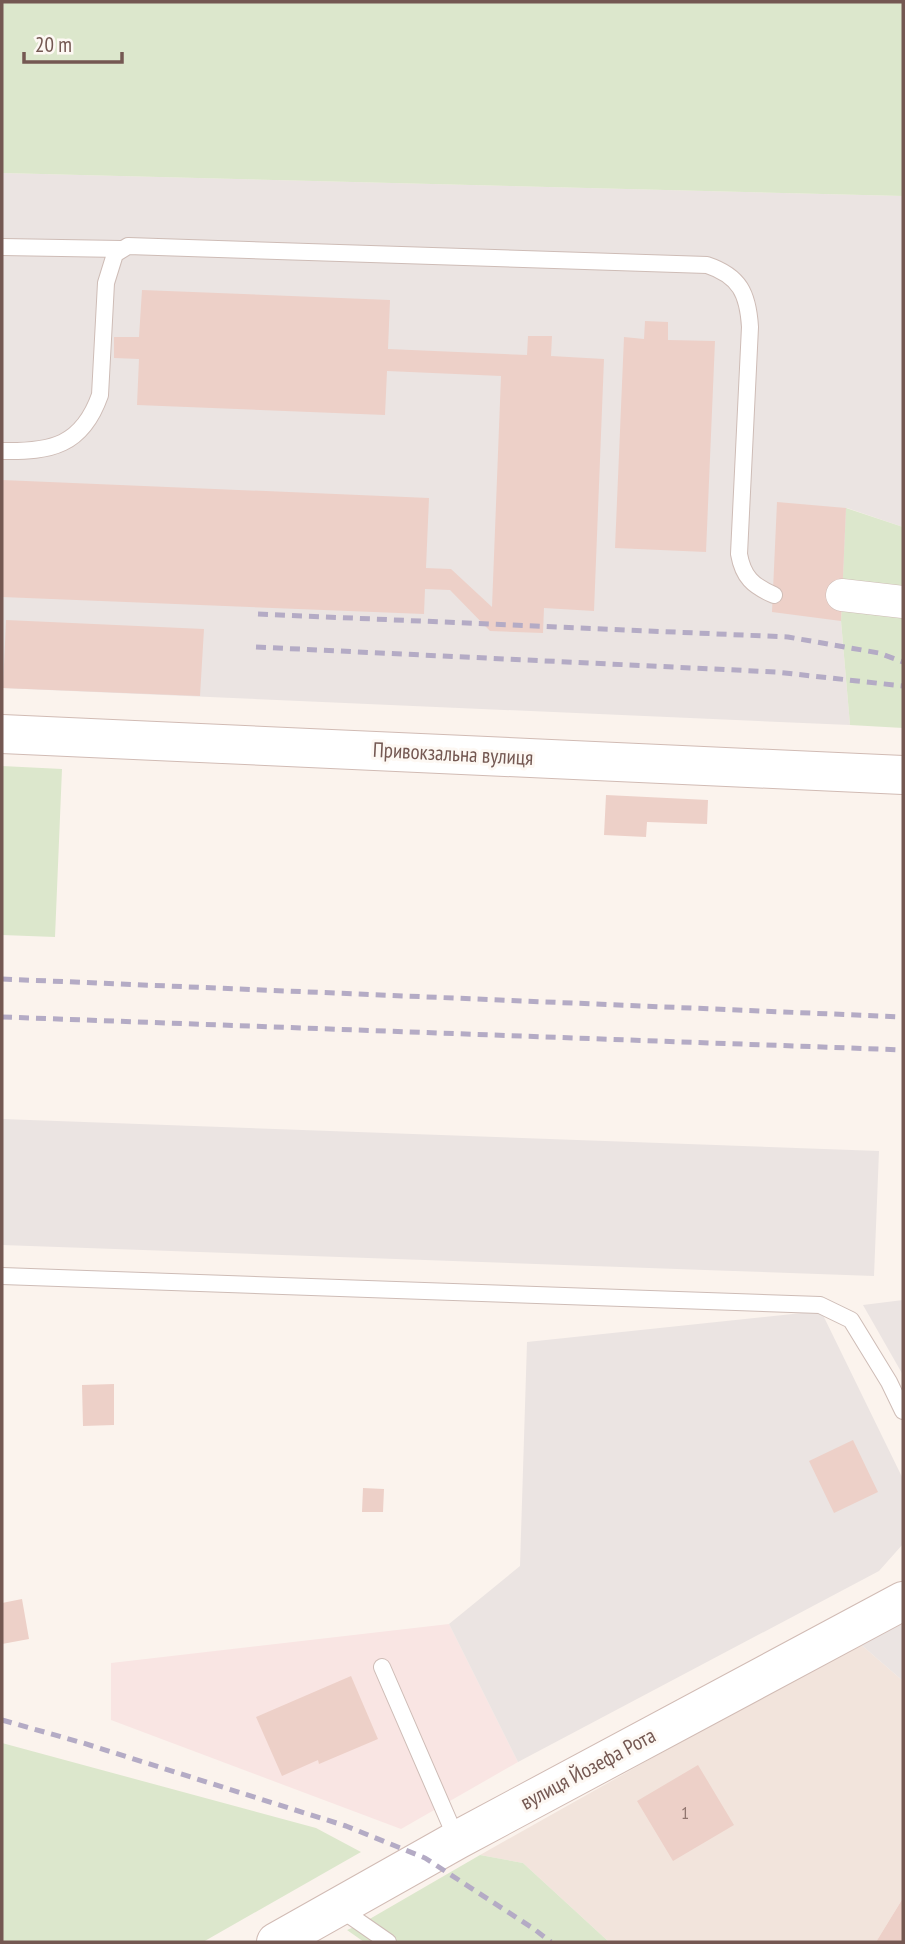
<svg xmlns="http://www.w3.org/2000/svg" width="905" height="1944" font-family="'PT Sans Narrow',sans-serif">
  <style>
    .residential { fill: #f2e4dc }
    .commercial { fill: #f9e5e3 }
    .industrial { fill: #ebe4e2 }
    .green { fill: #dce7cc }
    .building { fill: #edd0c8 }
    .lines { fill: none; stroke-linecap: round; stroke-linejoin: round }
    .lane-casing { stroke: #cebcb6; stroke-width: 18 }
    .street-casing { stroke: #cebcb6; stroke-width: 33 }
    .secondary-casing { stroke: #d1bbb4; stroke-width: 40 }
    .lane { stroke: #fff; stroke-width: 16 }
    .street { stroke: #fff; stroke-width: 32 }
    .secondary { stroke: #fff; stroke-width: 38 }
    .rail { stroke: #b4abc5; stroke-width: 5; stroke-dasharray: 10 7; stroke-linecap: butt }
    .labels { text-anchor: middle; stroke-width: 6; stroke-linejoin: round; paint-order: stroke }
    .number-label { font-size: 18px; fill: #927670 }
    .street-label { font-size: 21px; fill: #745852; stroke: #fdf8f3 }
  </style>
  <rect width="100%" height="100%" fill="#fbf3ed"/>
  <path class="residential" d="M858,1642L903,1681V1898L876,1942H609L523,1863L480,1855Z"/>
  <path class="commercial" d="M449,1624L518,1762L401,1829L111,1720V1663Z"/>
  <path class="industrial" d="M2,173L903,196V527L847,508L841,621L850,725L2,688Z
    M2,1119L879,1151L874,1276L2,1245Z
    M903,1300V1375L863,1305Z
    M821,1311L903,1479V1544L879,1571L518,1762L449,1624L520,1566L527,1342Z
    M903,1616V1681L858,1642Z"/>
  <path class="green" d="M2,2H903V196L2,173Z
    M846,508L903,527V728L850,725L841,621Z
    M2,766L62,769L55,937L2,935Z
    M2,1743L316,1828L361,1852L203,1942H2Z
    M480,1855L523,1863L609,1942H364L347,1930L361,1924Z"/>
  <path class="building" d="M142,290L390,300L388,349L527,355L528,336H552L551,356L604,359L594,611L544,608L543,633L490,631L450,590L425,589L424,614L2,597V480L429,498L426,568L451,569L492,607L501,376L387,371L385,415L137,405L139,359L114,358V337H139Z
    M645,321L668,322V340L715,341L706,552L615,548L624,337L644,339Z
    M777,502L846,508L841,621L772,612Z
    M6,620L204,629L200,696L3,688Z
    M606,795L708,800L707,824L647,822L646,837L604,835Z
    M114,1384V1425L83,1426L82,1385Z
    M853,1440L878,1492L834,1513L809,1461Z
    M363,1488L384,1489L383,1512H362Z
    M22,1599L29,1639L2,1644V1603Z
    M351,1676L378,1739L319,1764L318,1760L282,1776L256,1717Z
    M698,1765L734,1825L673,1861L637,1801Z
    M903,1898V1942H876Z"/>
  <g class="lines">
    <g class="lane-casing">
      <path id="lane" d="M2,247L121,249
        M2,451C51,452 82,446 100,395L106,283L115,254L128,246L707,265C740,276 748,294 750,327L739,554C743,577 753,586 774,595
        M2,1276L820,1305L851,1320L889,1382L903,1411
        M382,1667L457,1840
        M339,1908L388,1942"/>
    </g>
    <g class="street-casing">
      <path id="street" d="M842,595L903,602"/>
    </g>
    <g class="secondary-casing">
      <path id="secondary" d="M2,734L903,775
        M276,1942L457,1840L903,1601"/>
    </g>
    <use href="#lane" class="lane"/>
    <use href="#street" class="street"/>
    <use href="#secondary" class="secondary"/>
    <path class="rail" d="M258,614L788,637L879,653L903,662
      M256,647L776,672L903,686
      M2,979L903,1017
      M2,1017L903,1050
      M2,1720L83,1743L346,1826L425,1858L534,1929L551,1942"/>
  </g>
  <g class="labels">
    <g class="number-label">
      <text x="685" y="1819">1</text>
    </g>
    <g class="street-label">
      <text transform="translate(453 754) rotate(3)" y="7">Привокзальна вулиця</text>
      <text transform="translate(588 1769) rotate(-28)" y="7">вулиця Йозефа Рота</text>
    </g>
  </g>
  <rect width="905" height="1944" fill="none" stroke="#745852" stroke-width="7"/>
  <path d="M24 52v10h98v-10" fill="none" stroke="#745852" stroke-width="3.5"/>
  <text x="35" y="52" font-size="21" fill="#745852" stroke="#fdf8f3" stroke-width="5" paint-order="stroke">20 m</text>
</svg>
